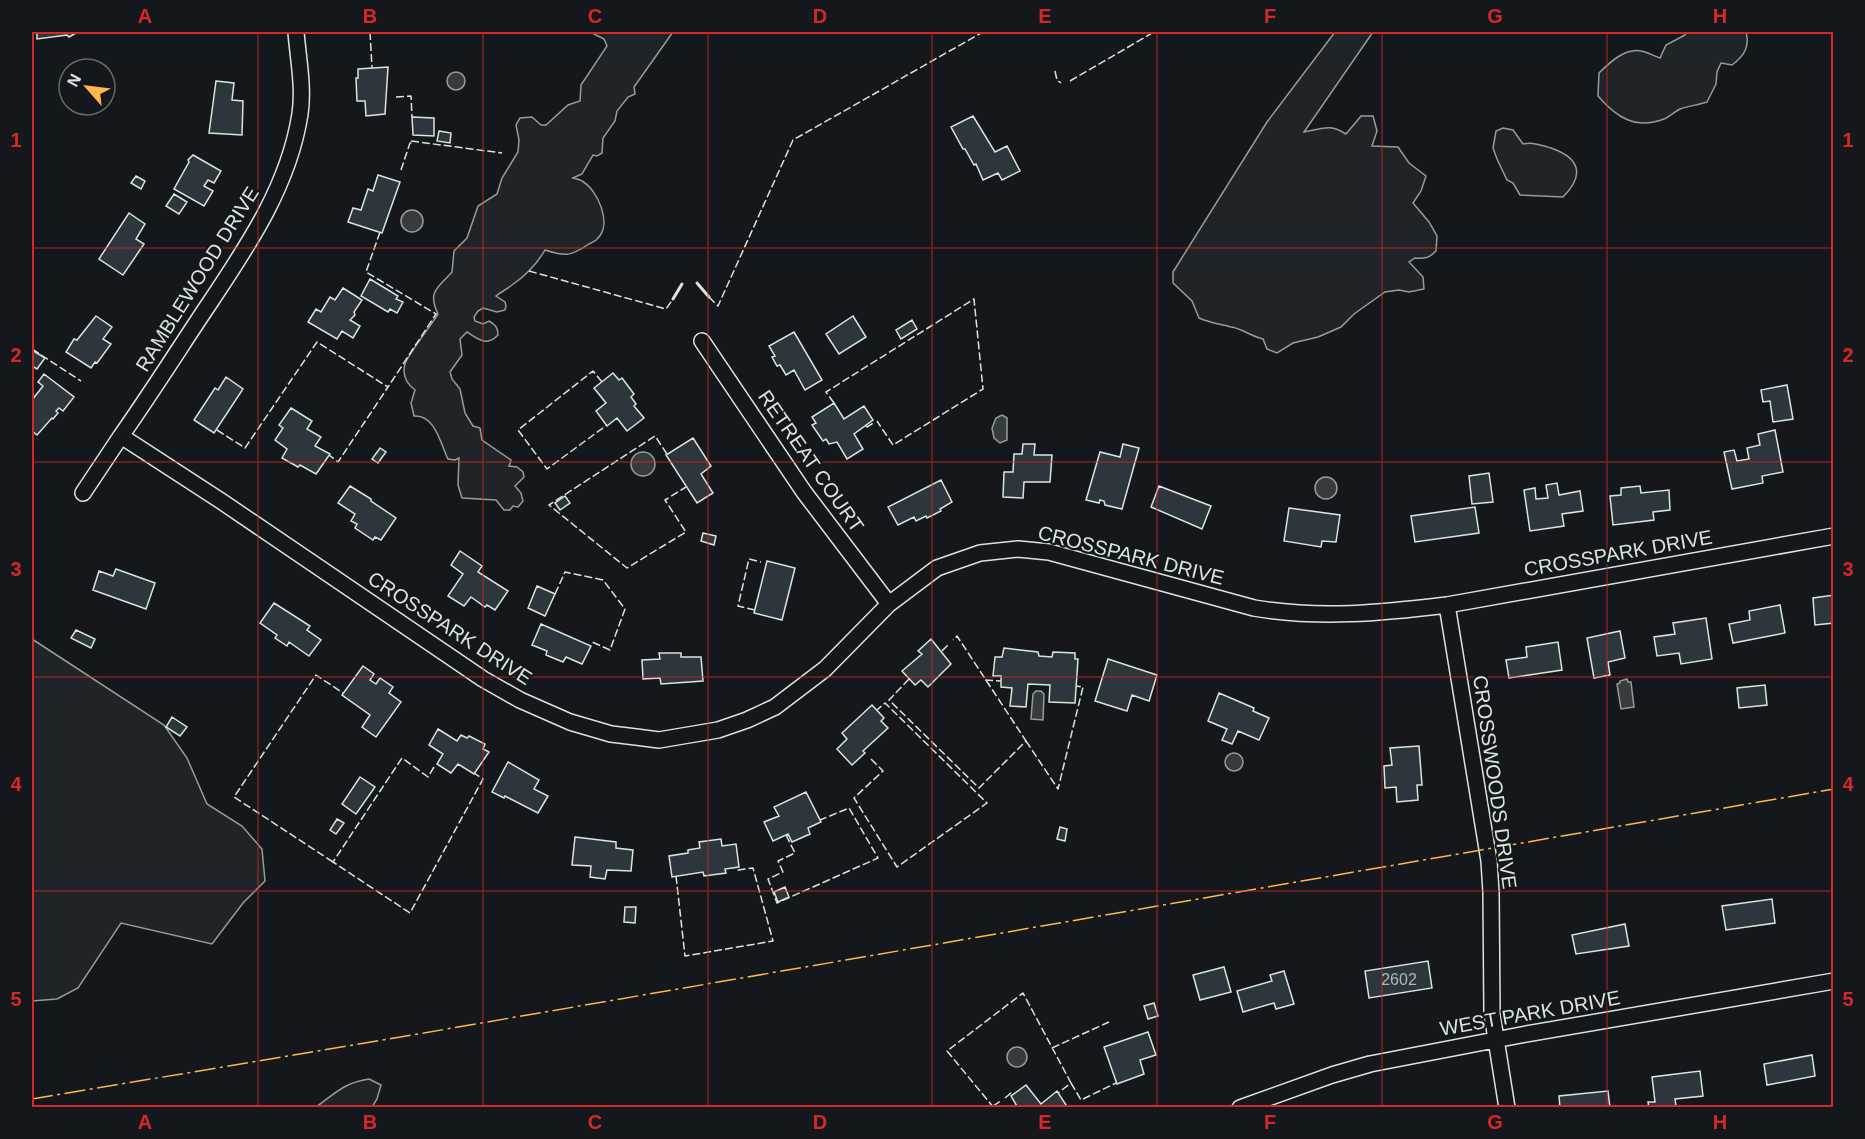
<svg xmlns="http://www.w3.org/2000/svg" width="1865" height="1139" font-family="Arial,sans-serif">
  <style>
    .green { fill: #202428; stroke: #939e99; stroke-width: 1.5 }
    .water { fill: #363b3e; stroke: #939e99; stroke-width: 1.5 }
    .building { fill: #2c363c; stroke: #d8e6dc; stroke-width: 1.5 }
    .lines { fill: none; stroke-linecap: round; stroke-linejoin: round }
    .minor-casing { stroke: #d8e6dc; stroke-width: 18 }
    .minor { stroke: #14181c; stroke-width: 15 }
    .fence { stroke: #d8e6dc; stroke-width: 1.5; stroke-dasharray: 8 3; stroke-linecap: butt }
    .wall { stroke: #d8e6dc; stroke-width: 3 }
    .power { stroke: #ffb74d; stroke-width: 1.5; stroke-dasharray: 21 4.5 3 4.5; stroke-linecap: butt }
    .grid { fill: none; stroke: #d62828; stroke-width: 1.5; stroke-opacity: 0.55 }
    .labels { text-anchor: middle; stroke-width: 4.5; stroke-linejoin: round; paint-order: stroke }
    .number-label { font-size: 16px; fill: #adbab4 }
    .street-label { font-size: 20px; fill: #d8e6dc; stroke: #14181c }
    .neatline { fill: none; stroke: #d62828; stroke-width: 2 }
    .grid-label { font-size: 20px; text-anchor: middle; font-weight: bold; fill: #d62828 }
  </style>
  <rect width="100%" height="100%" fill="#14181c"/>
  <path class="green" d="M590,32H673L634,87L635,94L628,97L617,111L615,121L603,138L602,153L597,156L593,155L582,174L573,178C576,179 579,179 582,181C598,190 613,225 597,239C597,240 589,244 589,244C571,256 566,257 545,250C537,264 525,276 512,285C507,289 501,292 496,296L505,302L506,306L505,310L497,312L483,308L478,311L474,317L475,321L483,324L489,321C496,325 498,328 498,335C487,347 478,339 467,332L460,339L462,355L450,372L452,379L460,389L465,413L473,426L480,428L482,440L511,460L509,466L517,467L523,472L524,477L515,486L521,493L523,501L518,507L513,506L510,510H504L496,500L462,498L458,485L459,458L455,460L448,459C441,445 435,414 414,416L411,403L415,390C407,384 402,375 405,364C407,356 432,324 438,314C427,291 438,288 452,272L454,251L467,238L478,206L497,194L502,178L518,152L519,140L516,125L520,118L532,117L541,125H546L568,105L580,101L581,85L607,46L604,39Z
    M1335,32H1373L1304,132C1322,129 1329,123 1346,134L1361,116H1373L1377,131L1372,146L1398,147L1409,163L1426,176L1421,191L1413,203L1429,222L1437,236L1436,251C1429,258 1425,259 1415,258L1409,262L1423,277L1424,289L1409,292L1399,290L1385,292L1354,314L1341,327L1318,337L1293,343L1277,353L1267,349L1263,339C1250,336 1241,328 1231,327C1220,324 1210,323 1199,318L1192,301L1173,283V272L1267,122Z
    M1685,32H1746C1750,47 1744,56 1732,65L1721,63L1717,72L1716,84L1707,102C1698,105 1688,106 1680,109C1674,112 1669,117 1664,119C1635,130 1616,117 1598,96L1599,73C1610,62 1625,48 1641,51C1647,52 1654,56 1660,58L1666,45L1685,35Z
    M1503,128L1513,130L1523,144C1533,142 1541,145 1551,148C1580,158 1585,175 1563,197L1520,195L1513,183L1507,180L1497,159L1493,148L1496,131Z
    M32,639L164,725L187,758L207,804L242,826L262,849L265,881L243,903L212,944L121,923L78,988L57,999L32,1001Z
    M369,1079L381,1085L377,1099L372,1107H316C336,1093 343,1083 369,1079Z"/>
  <path class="water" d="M447 81a9 9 0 1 1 18 0a9 9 0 1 1-18 0Z
    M401 221a11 11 0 1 1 22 0a11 11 0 1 1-22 0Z
    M1002,415L1007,418V440L1000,443L994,438L992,428L996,418Z
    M631 464a12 12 0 1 1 24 0a12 12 0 1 1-24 0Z
    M1315 488a11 11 0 1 1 22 0a11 11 0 1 1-22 0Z
    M1627,679L1628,682H1631L1634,707L1621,709L1617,684L1620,683V681Z
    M1036,691H1041L1044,694L1043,720L1031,719L1033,694Z
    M1225 762a9 9 0 1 1 18 0a9 9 0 1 1-18 0Z
    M1007 1057a10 10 0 1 1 20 0a10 10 0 1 1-20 0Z"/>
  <path class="building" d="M37,32H76V33L69,37L67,35L37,39Z
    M388,67L385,114L366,116L365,101H357L356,78H358V69Z
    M216,81L234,83L232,100L243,101L242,135L209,133Z
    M973,116L995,152L1007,146L1020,171L1002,180L998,173L983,180L976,164L974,165L965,149H963L951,127Z
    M412,117L434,118V136L413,135Z
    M439,131L451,133L450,143L437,141Z
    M193,155L221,171L214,183L208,180L204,186L213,191L204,206L174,189L189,162L188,160Z
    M378,175L400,182L382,233L348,222L353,208L361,210L368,189L373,191Z
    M136,176L145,181L141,189L131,183Z
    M174,194L187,202L179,214L166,206Z
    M129,213L145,224L136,239L144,244L123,275L99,259Z
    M370,279L398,296L396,299L403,302L397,313L390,309L388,312L361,296Z
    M343,288L362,300L354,312L355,315L350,320L360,326L353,338L342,331L337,339L308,322L316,309L321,312L330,297L335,300Z
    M96,316L112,327L103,339L111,344L97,363L95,362L91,368L66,352L74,339L77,340Z
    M853,316L866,337L839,354L826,334Z
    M912,320L917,329L901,339L896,330Z
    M794,332L822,380L805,390L794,370L786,375L780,365L777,366L772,357L775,356L769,346Z
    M32,350L45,358L37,369L32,366Z
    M613,373L619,380L622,378L634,394L631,397L636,404L634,406L644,418L627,431L617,418L607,426L596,411L606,403L594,388Z
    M44,374L74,397L63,411L59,408L56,411L58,413L53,419L52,418L37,435L32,431V400L43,386L38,382Z
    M226,377L243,389L214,433L194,420L215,388L218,390Z
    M1787,385L1793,419L1773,422L1770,401L1763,402L1761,390Z
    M834,403L844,419L864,406L873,420L854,434L863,449L847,459L837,442L829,444L826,439L823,441L812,425L816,423L812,417Z
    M291,408L312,421L307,429L321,437L315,446L330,454L316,474L300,465L298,467L282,458L287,449L275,440L283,428L279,425Z
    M1775,430L1783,472L1762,476L1763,483L1732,489L1724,452L1734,450L1737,461L1749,459L1747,448L1760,445L1758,434Z
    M693,438L711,466L701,474L713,493L697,503L666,455Z
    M1023,444H1035L1034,455H1052L1050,482H1024L1023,498L1003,497L1004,472H1013L1014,454H1022Z
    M1123,444L1139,448L1122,509L1105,505L1104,501L1100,500L1099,503L1086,500L1100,452L1120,457Z
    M380,448L386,452L378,463L372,459Z
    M1489,473L1493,502L1472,504L1469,476Z
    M941,480L952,502L940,509L941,511L927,518L926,516L916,521L914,517L898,525L888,507Z
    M1557,483L1559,495L1580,491L1583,511L1562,514L1564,526L1530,531L1524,490L1535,488L1536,499L1548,498L1546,485Z
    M350,486L371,499V501L396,518L381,540L375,537L373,540L355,528L357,524L351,521L355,514L338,503Z
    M1159,486L1211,506L1202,529L1151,507Z
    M1640,486L1641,493L1669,490L1670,510L1653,512L1654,520L1613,525L1610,496L1621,495V488Z
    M565,496L570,503L560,510L555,503Z
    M1475,507L1479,533L1415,542L1411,516Z
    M1289,508L1340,515L1336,542L1322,541L1321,547L1284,541Z
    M703,533L716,536L714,545L701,541Z
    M460,551L482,566L478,572L508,591L495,610L487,605L485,607L471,597L464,606L448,596L463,574L451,565Z
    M767,561L795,568L782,620L754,613Z
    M116,569L155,583L146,609L93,590L99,571L113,576Z
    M537,586L555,594L545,616L528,608Z
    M1834,595V623L1815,625L1813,598Z
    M274,603L310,626L307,630L321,640L309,656L289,642L287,646L275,638L277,635L260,623Z
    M1780,605L1785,633L1733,643L1729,624L1750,620L1749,611Z
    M1706,618L1712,659L1681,664L1679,653L1657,656L1654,637L1675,634L1673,623Z
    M541,624L591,646L582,664L566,657L563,662L546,655L547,651L532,645Z
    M76,630L95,639L91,648L71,638Z
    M1620,631L1625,658L1608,662L1610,675L1594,678L1587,638Z
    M931,639L951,664L928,687L921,680L915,685L902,671L922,654L918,651Z
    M1558,642L1562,670L1509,678L1506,660L1527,657L1526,647Z
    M1004,648L1038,652L1039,656L1052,657L1053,652L1075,653V659H1078L1075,703L1049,702L1050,685L1028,684L1026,707L1010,706L1012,688L1001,687V676H993L995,657H1002Z
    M659,653H681V657H701L703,681L661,684L660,678L643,679L642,660L660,659Z
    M1108,659L1157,675L1149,701L1132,695L1127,711L1095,701Z
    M363,666L374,674L370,680L376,684L380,678L393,687L389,693L401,702L376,737L362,727L370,715L342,695Z
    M1765,685L1767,705L1739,708L1737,688Z
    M1219,693L1254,708L1253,711L1269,718L1259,740L1238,731L1232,744L1222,740L1227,729L1208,721Z
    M872,705L884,718L881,721L888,728L863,751L865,753L852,765L837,749L847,739L842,733Z
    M172,717L187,727L180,736L166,727Z
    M438,729L457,741L461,735L467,738L469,736L485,744L483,749L489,752L474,774L458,764L451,773L437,764L443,754L429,745Z
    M1419,746L1422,785H1417L1418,800L1397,802L1396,787L1385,788L1384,766L1392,765L1390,748Z
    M508,762L539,780L534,789L548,796L538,813L505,796L504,798L492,792Z
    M360,777L375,787L356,814L342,804Z
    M806,792L821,822L808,828L810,834L792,842L788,834L773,841L764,822L779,816L774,807Z
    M337,819L344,823L336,834L330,830Z
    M1060,827L1067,829L1065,841L1057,839Z
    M575,837L616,842V848L633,850L631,871L607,870L605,879L590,877L591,866L572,865Z
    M721,839L722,846L736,844L739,867L725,869L726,873L704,876L703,872L672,877L669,856L688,853V850L700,848L699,842Z
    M785,887L789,897L778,902L774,892Z
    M1772,899L1775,923L1726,930L1722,906Z
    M625,907H636L635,923L624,922Z
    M1625,924L1629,946L1576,954L1572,935Z
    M1428,961L1432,988L1369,998L1365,971Z
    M1224,967L1231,992L1200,1000L1193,975Z
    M1284,971L1294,1004L1276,1009L1274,1003L1243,1012L1237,991L1272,981L1270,975Z
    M1154,1003L1158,1016L1148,1019L1144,1006Z
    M1148,1032L1156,1055L1140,1060L1144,1074L1117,1084L1104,1047Z
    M1812,1055L1815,1076L1767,1085L1764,1064Z
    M1700,1071L1703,1096L1675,1099L1676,1106L1649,1108L1648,1102H1655L1652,1077Z
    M1026,1085L1041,1104L1057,1091L1068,1108H1018L1011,1096Z
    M1608,1091L1610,1108H1560L1559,1096Z"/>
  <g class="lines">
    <g class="minor-casing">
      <path id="minor" d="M702,341L804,492L889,604
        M121,436C147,399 172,360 197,322C240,257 288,192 300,114C304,87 298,58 296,32
        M83,493L121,436L221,501L483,679L520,700L570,722L611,734L636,737L659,740L718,730L747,720L775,707L825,669L889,604L937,568L980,553L1018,549L1049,552L1254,608C1319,619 1382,613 1447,605L1834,536
        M1447,605L1489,861L1491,892L1492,1014L1507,1108
        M1240,1108L1332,1075L1370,1064L1521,1035L1834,981"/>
    </g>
    <use href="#minor" class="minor"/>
    <path class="fence" d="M370,32L372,68
      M1055,71L1057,80L1061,83
      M1070,81L1154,32
      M396,97L411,96L412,117
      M411,141L502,153
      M401,170L410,143H414
      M380,232L366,272L436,314L388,387
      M529,271L666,309L673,299
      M709,297L718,306L793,140L983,32
      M32,349L81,381
      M602,382L593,371L518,430L547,469L607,425
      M834,403L826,392L974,299L983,389L893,445L877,421
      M866,426L867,427L875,422
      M217,430L245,448L317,342L388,387L338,462L329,455
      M667,454L655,436L549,505L627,568L686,532L665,500L686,487
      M555,594L565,572L603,580L625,609L610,650L592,642
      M755,610L738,606L749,559L761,562
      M942,651L949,644
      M909,679L889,700L979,788L1026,741L957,636L953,640
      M985,680L1001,681
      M1026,741L1058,789L1083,687L1076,686
      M871,759L883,771L854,798L897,867L987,803L885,703L877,710
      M434,767L428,777L402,758L333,862L410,913L483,779L474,773
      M786,835L795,853L778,861L783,872L768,879L777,903L878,858L849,808L820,820
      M333,862L234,797L316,675L343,693
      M676,876L685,956L773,941L753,868L738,870L737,867
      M1052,1048L1109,1022
      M1071,1083L1081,1100L1116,1083
      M1005,1098L1011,1093L1012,1095
      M993,1106L1002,1100
      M994,1108L947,1051L1023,993L1071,1083L1058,1093"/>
    <path class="wall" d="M697,283L709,297
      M673,299L682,284"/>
    <path class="power" d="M32,1099L389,1039L1834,789"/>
  </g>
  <path class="grid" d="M258,32V1108M483,32V1108M708,32V1108M932,32V1108M1157,32V1108M1382,32V1108M1607,32V1108M32,248H1834M32,462H1834M32,677H1834M32,891H1834"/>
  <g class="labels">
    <g class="number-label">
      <text x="1399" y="985">2602</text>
    </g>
    <g class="street-label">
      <text transform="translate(197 279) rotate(-58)" y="7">RAMBLEWOOD DRIVE</text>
      <text transform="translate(811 461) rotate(55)" y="7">RETREAT COURT</text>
      <text transform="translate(1618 553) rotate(-10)" y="7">CROSSPARK DRIVE</text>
      <text transform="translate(1131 555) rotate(14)" y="7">CROSSPARK DRIVE</text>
      <text transform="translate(450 628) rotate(33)" y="7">CROSSPARK DRIVE</text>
      <text transform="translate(1495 782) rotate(82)" y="7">CROSSWOODS DRIVE</text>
      <text transform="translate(1530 1013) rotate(-10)" y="7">WEST PARK DRIVE</text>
    </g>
  </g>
  <rect width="1865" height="1139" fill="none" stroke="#14181c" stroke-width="66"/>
  <g transform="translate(87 87) rotate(298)"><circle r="28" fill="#14181c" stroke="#626a69" stroke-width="1.5"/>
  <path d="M0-4.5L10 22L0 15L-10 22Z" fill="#ffb74d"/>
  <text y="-9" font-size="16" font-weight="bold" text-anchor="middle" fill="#d8e6dc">N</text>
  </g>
  <rect x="33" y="33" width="1799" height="1073" class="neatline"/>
  <g class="grid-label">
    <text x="145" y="23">A</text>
    <text x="370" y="23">B</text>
    <text x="595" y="23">C</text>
    <text x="820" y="23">D</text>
    <text x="1045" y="23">E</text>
    <text x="1270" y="23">F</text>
    <text x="1495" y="23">G</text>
    <text x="1720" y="23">H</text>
    <text x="16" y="147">1</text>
    <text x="1848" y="147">1</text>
    <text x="16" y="362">2</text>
    <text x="1848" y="362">2</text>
    <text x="16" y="576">3</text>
    <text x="1848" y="576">3</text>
    <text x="16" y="791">4</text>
    <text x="1848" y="791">4</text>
    <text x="16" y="1006">5</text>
    <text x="1848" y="1006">5</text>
    <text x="145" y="1129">A</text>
    <text x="370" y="1129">B</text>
    <text x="595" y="1129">C</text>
    <text x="820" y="1129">D</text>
    <text x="1045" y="1129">E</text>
    <text x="1270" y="1129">F</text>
    <text x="1495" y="1129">G</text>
    <text x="1720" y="1129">H</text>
  </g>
</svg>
